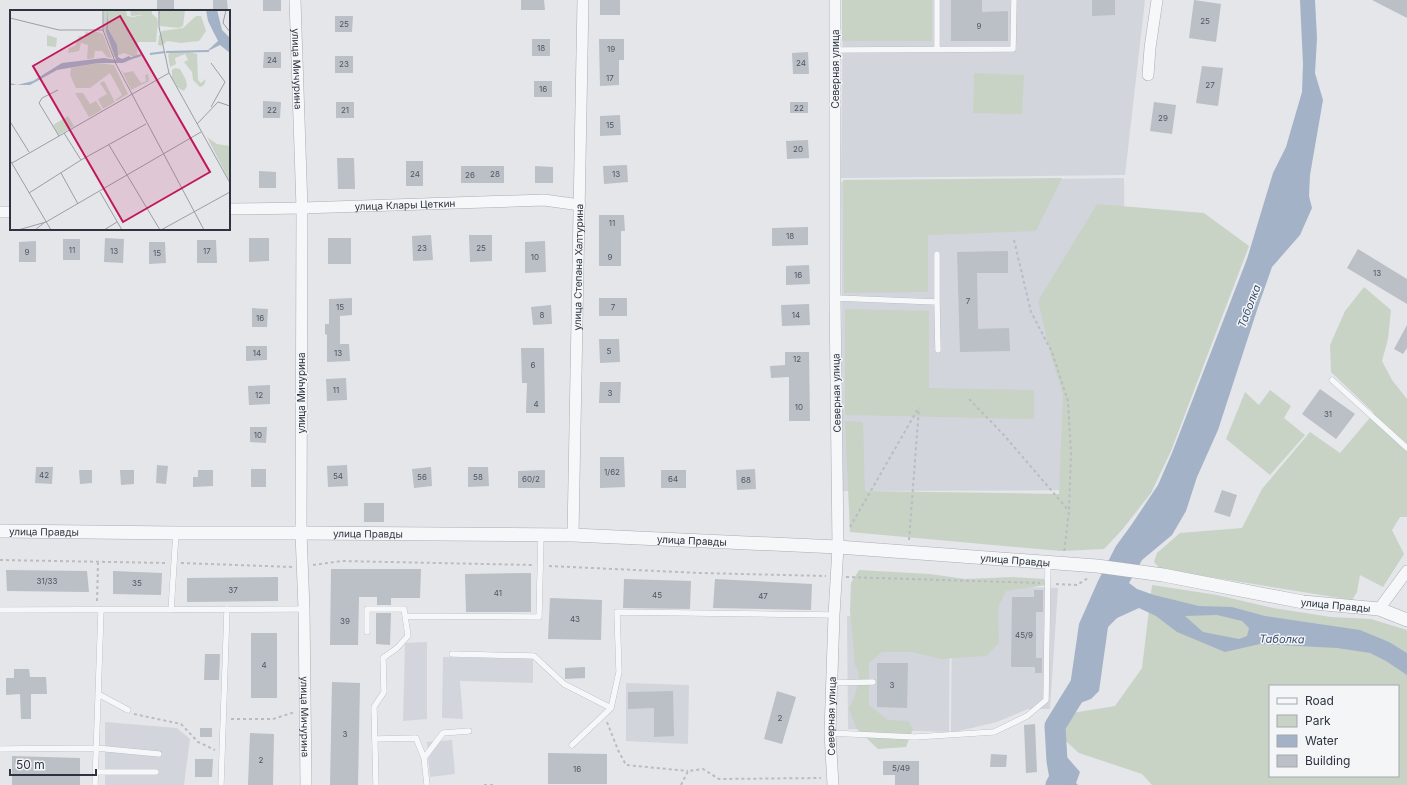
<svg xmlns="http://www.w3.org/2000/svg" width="1407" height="785" font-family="Inter,sans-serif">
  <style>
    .built { fill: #d2d5dc }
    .green { fill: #c8d3c6; fill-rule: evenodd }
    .water { fill: #a3b2c6; fill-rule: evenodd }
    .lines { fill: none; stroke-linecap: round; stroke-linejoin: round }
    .river { stroke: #a3b2c6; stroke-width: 21 }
    .building { fill: #bbbfc6 }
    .service-casing { stroke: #a9adb4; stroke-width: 6 }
    .minor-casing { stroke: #a9adb4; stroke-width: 12 }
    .tertiary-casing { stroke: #a9adb4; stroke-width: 14 }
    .path { stroke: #babcc2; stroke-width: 2; stroke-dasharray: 3 3; stroke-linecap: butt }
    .service { stroke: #f6f7f9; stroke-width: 5.5 }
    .minor { stroke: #f6f7f9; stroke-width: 11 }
    .tertiary { stroke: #f6f7f9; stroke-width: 13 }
    .labels { text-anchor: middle; stroke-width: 3; stroke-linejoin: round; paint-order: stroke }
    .number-label { font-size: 8px; fill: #505662 }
    .street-label { font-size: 10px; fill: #2d3340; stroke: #f3f5f7 }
    .water-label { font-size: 11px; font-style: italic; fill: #3c5070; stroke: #f3f5f7 }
    .inset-river { fill: none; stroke: #a3b2c6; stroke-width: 2 }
    .inset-road { fill: none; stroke: #9b9ea6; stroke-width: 1 }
    .view { fill: #c2185b; fill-opacity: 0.15; stroke: #c2185b; stroke-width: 2 }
    .inset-edge { fill: none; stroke: #2d3340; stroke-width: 2 }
  </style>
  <rect width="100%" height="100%" fill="#e4e6ea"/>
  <path class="built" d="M843,0H1145L1125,175L841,178Z
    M1124,178L1127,490L843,491L841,182Z
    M952,585L1058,588L1050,709H1028L997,722L951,733Z
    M847,616L950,617L949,732L848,729Z
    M427,642V719L403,721L405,643Z
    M443,657L533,659V683L460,681L463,719L442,718Z
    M626,683L689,685L688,744L626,741Z
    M105,722L177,728L190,739L184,785H105Z
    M452,740L455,774L430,777L427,742Z"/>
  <path class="green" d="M842,0H932V41H842Z
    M974,73L1024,75L1022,114L973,113Z
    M1062,178L1036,231L928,235V292L844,293L843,180Z
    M1097,204L1204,213L1249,246L1171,451L1151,493L1122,530L1104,549L1061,551L850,532L845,421L863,422L865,491L1059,494L1063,395L1051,356L1038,301Z
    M1364,287L1391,310L1388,339L1382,361L1392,380L1407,399V517H1400L1392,530L1404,554L1383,587L1360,575L1357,592L1352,600L1160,569L1154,562L1157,553L1180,533L1242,528L1262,489L1310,432L1340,453L1374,413L1331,372L1330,345L1345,311Z
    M845,309L929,311V388L1034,390V419L845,415Z
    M1270,390L1291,406L1284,418L1305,435L1270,475L1226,439L1245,392L1259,405Z
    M859,570L930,574L965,579L1013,577L1044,579L1046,585L1006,591L998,608L999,643L986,656L941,659L912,652H882L869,663V705L888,720L908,721L913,729L906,747L878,749L856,728L849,709C854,697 864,677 855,665L850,611L851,583Z
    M1152,585L1217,595L1273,608L1331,617L1371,619L1407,630V785H1152L1142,774L1079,753L1060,736L1072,713L1115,706L1142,668ZM1270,686H1398V776H1270Z"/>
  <path class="water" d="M1300,0H1315L1317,38L1315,73L1323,100L1310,175L1309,196L1312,208L1300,235L1272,267L1258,307L1218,430L1197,477L1186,511L1172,535L1142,560L1129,583L1137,589L1154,595L1199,606L1232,607L1265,616L1360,630L1389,642L1407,653V675L1386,661L1370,653L1337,648L1260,644L1225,652L1177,632L1156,616L1139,608L1117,618L1108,627L1099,691L1091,699L1080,703L1069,693L1079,624L1098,581L1116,546L1132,524L1158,485L1172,453L1247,259L1273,173L1286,147L1302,92L1303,64ZM1217,615L1242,621L1249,628L1247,636L1239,639L1203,632L1185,616Z
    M1060,749L1080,772L1076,783L1078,785H1046L1057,777L1054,752Z"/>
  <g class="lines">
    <path class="river" d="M1056,785L1060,778L1057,761L1055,726L1084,679L1085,671"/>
  </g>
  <path class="building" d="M157,0H174V9H157Z
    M213,0H227L228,11H213Z
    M263,0H281V11H263Z
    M521,0H544L545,10H521Z
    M600,0H620V15H600Z
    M951,0H982V12L1008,11V41H951Z
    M1092,0H1115V15L1092,16Z
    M1194,0L1221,4L1216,42L1189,38Z
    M1372,0H1407V18Z
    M335,16H353L352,32H335Z
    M532,39H550V56H532Z
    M599,39H624V60H619V85L600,86Z
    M264,52H281V68H263Z
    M808,52L809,74H793L792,53Z
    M335,56H353V73H335Z
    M1202,66L1223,68L1218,106L1196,103Z
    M534,81H552V97H534Z
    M263,101L281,102L280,118H263Z
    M336,102H354V118H336Z
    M790,102H808V113H790Z
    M1154,102L1176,105L1172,134L1150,131Z
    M620,115L621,135L600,136V116Z
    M808,140L809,158L787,159L786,141Z
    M337,158H354L355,189H338Z
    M406,161H423V186H406Z
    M627,165L628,182L604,184L603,166Z
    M461,166H504V183H461Z
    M535,166L553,167V183H535Z
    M259,171L276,172V188H259Z
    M599,215H624L625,231H621V266H599Z
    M808,227V245L772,246V228Z
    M431,235L433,260L413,261L412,236Z
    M469,235H492V261L470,262Z
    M105,238L124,239L123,263L104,262Z
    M249,238H269V261L249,262Z
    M328,238H351V264H328Z
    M63,239H80V260H63Z
    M197,240H216L217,263H197Z
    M36,241V262H19V242Z
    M545,241L546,272L525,273V242Z
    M149,242H165L166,263L149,264Z
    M1358,249L1407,279V304L1347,268Z
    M1008,251V273H977L978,329L1009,328L1010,351L960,352L957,252Z
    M809,265L810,284L786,285V266Z
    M352,298V315L340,316V344H349L350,361L327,362V335L325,334V324H329V299Z
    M599,298H627V316H599Z
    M809,304L810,325L782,326L781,305Z
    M551,305L552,324L533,325L531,307Z
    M252,308L268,309L267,327H252Z
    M1407,325V348L1403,354L1394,349Z
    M599,339H619L620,362L600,363Z
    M246,346H267V360L246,361Z
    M521,348H544L545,413H526L527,383H522Z
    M785,352H809L810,421H789V377L771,378L770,366L785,365Z
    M346,378L347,400L327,401L326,379Z
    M600,382H621L620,403H599Z
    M270,385V404L249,405L248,386Z
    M1320,389L1355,414L1336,439L1302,414Z
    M250,427H267L266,443L250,442Z
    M600,457H624L625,487L600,488Z
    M157,465L168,466L166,484L156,483Z
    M347,465L348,486L328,487L327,466Z
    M36,467H53L52,484L35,483Z
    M431,467L432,486L414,488L412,469Z
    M468,467H488L489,486L468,487Z
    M251,469H266V487H251Z
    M755,469L756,489L737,490L736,470Z
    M79,470H92V483L80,484Z
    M120,470H134V484L121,485Z
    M198,470H213V486L193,487V477H198Z
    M545,470V488H518V471Z
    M661,470H686V488H661Z
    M1222,490L1237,495L1230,517L1214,512Z
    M364,503H384V522H364Z
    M331,569H421L420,598H391V605H377V597H359L358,645H330Z
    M6,570L87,571L89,592L7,591Z
    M113,571L162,573L161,595L113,594Z
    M531,573V612H466L465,574Z
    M278,577V601L187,602V578Z
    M624,579L691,581L690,609L623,608Z
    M715,579L812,584L811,610L713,608Z
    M1034,590H1043V612H1036V658H1042V673H1035V667H1011L1012,597H1034Z
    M550,598L602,600L601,640L548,639Z
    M376,613H391L390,645L376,644Z
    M251,633H277V698H251Z
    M205,654H220L219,680H204Z
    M877,663H908L907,708L877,707Z
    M585,667V678L565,679V668Z
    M14,669H29L30,677H46L47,694H31V719H21L20,694L6,695V678H14Z
    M332,682L360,683L358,785H330Z
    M673,691L674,736L654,737V708L628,709V692Z
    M777,691L796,697L782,744L764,739Z
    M1035,724L1037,772L1026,773L1024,725Z
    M200,728H212V737H200Z
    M250,733L274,734L273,785H248Z
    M548,753L607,754V784H548Z
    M991,754L1007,755L1006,767H990Z
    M12,756L80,758V785H12Z
    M195,759H213L212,777H195Z
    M883,761H919V785H895V775H883Z"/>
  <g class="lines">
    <g class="service-casing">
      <path id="service" d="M937,0V49
        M835,50L1013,49L1014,0
        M835,298L937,302L938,350
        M937,302V254
        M1332,380L1407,448
        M0,610L304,609
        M171,610L176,533
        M405,616L539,617L541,535
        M367,632V609H404L408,636L397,648L383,658L384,692L374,707L376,785
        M452,654L534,656L564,684L611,708
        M831,683L873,682
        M98,694L128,710
        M830,733L915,737L994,732L1027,716L1046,700L1048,563
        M375,739L416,738L424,758
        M572,745L611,708L619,672L617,612L834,615
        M0,749L96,748L159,754
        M96,772H156
        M95,785L101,610
        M221,785L227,609
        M427,785L424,758L443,733L469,731"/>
    </g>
    <g class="minor-casing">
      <g id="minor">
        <path id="s1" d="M295,0L302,208L301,533L304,609L306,785"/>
        <path d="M1148,75L1150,48L1157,0"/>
        <path id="s2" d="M229,209L302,208L544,200L580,205"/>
        <path d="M0,212H11"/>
        <path id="s3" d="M573,535L583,0"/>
        <path d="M1379,609L1407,571"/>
        <path id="s4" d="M833,785L830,733L834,615L838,547L835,298V0"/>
      </g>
    </g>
    <g class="tertiary-casing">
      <g id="tertiary">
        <path id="s5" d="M0,531L176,533H301L573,535L838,547L1097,566L1163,575L1303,602L1379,609L1407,620"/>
      </g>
    </g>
    <path class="path" d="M1014,240L1031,312L1052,352L1068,401L1071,454L1069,511L1064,553
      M969,399L1003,434L1069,511
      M850,527L919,407
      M909,540L919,408
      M0,560L167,563
      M181,563L293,567
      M313,565L342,561L532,565
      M549,566L700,573L826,576
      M846,577L1040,583
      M1056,584L1077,585L1088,578
      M97,601L98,563
      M134,714L181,724L198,742L215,750
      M231,719H273L295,712
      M607,722L618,750L626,765L688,771
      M484,785H494
      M681,785L688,771L703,769L719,779L821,778"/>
    <use href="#service" class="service"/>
    <use href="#minor" class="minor"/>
    <use href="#tertiary" class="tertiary"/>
  </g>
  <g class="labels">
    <g class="number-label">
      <text x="1205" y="24">25</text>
      <text x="344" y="27">25</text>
      <text x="979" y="29">9</text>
      <text x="541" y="51">18</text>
      <text x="611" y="52">19</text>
      <text x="272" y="63">24</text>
      <text x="801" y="66">24</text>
      <text x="344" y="67">23</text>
      <text x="610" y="81">17</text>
      <text x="1210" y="88">27</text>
      <text x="543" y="92">16</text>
      <text x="799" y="111">22</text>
      <text x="272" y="113">22</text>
      <text x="345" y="113">21</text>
      <text x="1163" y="121">29</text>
      <text x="610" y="128">15</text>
      <text x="798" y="152">20</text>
      <text x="415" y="177">24</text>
      <text x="495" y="177">28</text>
      <text x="616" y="177">13</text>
      <text x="470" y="178">26</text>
      <text x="612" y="226">11</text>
      <text x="790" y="239">18</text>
      <text x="422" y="251">23</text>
      <text x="481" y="251">25</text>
      <text x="72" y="253">11</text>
      <text x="114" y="254">13</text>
      <text x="207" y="254">17</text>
      <text x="27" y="255">9</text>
      <text x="157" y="256">15</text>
      <text x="535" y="260">10</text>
      <text x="610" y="260">9</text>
      <text x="1377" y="276">13</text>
      <text x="798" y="278">16</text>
      <text x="968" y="304">7</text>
      <text x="340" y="310">15</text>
      <text x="613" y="310">7</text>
      <text x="542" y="318">8</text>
      <text x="796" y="318">14</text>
      <text x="260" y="321">16</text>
      <text x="609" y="354">5</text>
      <text x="257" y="356">14</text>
      <text x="338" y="356">13</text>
      <text x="797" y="362">12</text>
      <text x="533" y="368">6</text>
      <text x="336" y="393">11</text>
      <text x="610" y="396">3</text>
      <text x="259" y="398">12</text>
      <text x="536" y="407">4</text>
      <text x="799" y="410">10</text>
      <text x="1328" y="417">31</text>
      <text x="258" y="438">10</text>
      <text x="612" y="475">1/62</text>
      <text x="44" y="478">42</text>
      <text x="338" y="479">54</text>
      <text x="422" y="480">56</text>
      <text x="478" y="480">58</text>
      <text x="531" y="482">60/2</text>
      <text x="673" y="482">64</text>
      <text x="746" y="483">68</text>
      <text x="47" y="584">31/33</text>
      <text x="137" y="586">35</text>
      <text x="233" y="593">37</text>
      <text x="498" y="596">41</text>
      <text x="657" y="598">45</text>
      <text x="763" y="599">47</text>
      <text x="575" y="622">43</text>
      <text x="345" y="624">39</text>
      <text x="1024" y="638">45/9</text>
      <text x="264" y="668">4</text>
      <text x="892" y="688">3</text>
      <text x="780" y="721">2</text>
      <text x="345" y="737">3</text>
      <text x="261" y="763">2</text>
      <text x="901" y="771">5/49</text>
      <text x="577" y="772">16</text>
    </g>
    <g class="street-label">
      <text dy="4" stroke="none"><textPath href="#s1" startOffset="69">улица Мичурина</textPath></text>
      <text transform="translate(835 69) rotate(-90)" y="4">Северная улица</text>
      <text dy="4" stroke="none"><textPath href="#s2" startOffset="176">улица Клары Цеткин</textPath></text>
      <text dy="4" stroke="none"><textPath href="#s3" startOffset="268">улица Степана Халтурина</textPath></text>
      <text transform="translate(301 393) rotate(-90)" y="4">улица Мичурина</text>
      <text transform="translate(836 393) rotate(-91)" y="4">Северная улица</text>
      <text dy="4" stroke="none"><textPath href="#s5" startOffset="44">улица Правды</textPath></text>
      <text dy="4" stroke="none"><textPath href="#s5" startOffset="368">улица Правды</textPath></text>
      <text dy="4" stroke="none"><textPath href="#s5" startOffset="692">улица Правды</textPath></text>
      <text dy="4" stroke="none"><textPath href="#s5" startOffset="1016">улица Правды</textPath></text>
      <text dy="4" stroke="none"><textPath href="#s5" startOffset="1340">улица Правды</textPath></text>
      <text dy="4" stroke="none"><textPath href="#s1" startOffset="717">улица Мичурина</textPath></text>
      <text dy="4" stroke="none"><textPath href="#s4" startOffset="69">Северная улица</textPath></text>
    </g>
    <g class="water-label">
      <text transform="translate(1249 306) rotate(-69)" y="4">Таболка</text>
      <text transform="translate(1282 639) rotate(1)" y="4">Таболка</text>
    </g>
  </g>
  <g transform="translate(10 10)">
    <rect width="220" height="220" fill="#e4e6ea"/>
    <path d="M94,0H116L117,6L123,7L133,5L121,6L120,0H142V4L147,8L148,12L146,32H128L127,48L114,43L104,47L93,16ZM149,0H175L173,16L169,18L150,16ZM186,6H191L196,21L189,31L171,33L157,31L151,36L148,35L149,26L152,21L173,18ZM76,21L81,24L85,21L93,24L102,48L97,47L92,41H85L84,48L77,49L78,35L71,33L69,41L58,43L59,38L65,36L69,26H74ZM37,25L47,28L46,37L37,36ZM160,42H179L187,44L188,70L191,73L196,69L194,75L190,77L183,70L182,62L174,52L178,50L175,44L165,48L166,54L160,57L158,45ZM88,53L104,55L118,84L106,91L105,90L112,85L100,63L80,78H66L60,65L61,58ZM165,58L170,59L176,70L177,76L174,81L168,78L162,68V60ZM111,59L114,63L123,61L131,73L136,71L135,65L138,64L139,71L121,80ZM94,71L105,92L93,99L88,89L97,84L90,73ZM65,83H73L80,94L86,91L92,100L79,107ZM58,106L64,116L49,125L43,115ZM197,127L207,134L220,136V172Z" fill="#c8d3c6"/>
    <path d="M98,0V19L107,35L108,47L112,49L119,46L122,49L113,53H88L47,60L20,75H0V73L7,75L23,71L52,53L94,48L106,50L96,21ZM196,0H207L212,20L220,28V43L210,35L196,42L208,31L198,11Z" fill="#a3b2c6"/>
    <path class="inset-river" d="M156,42L199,41M140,44L155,42M119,49L131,45"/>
    <path class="inset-road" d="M93,0V20L106,54L194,220M149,0V17L159,63L220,173M216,0L213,13L220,22M0,8L49,20H93M201,53L215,72L201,97M48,80L32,88L29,93L49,126M1,113L19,142M187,114L208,92L220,96M54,123L71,150M99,135L150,220M0,150L41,220M2,153L159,63M51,163L68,194M90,182L112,220M19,183L71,150L136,114M8,220L36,212L191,122M25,220L35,212M94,220L107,212M151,220L220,182"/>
    <path class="view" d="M110,6L200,162L113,212L23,56Z"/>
    <rect width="220" height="220" class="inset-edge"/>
  </g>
  <rect x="1269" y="685" width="130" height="92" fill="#f3f5f7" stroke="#a4a7ae"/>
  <rect x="1277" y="698" width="20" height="6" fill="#f6f7f9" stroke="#a4a7ae"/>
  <text x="1305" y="705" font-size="12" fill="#2d3340">Road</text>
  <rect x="1277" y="715" width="20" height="12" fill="#c8d3c6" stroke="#a4a7ae"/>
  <text x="1305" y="725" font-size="12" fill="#2d3340">Park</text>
  <rect x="1277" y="735" width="20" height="12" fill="#a3b2c6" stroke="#a4a7ae"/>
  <text x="1305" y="745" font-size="12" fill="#2d3340">Water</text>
  <rect x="1277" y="755" width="20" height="12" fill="#bbbfc6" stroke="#a4a7ae"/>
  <text x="1305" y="765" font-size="12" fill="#2d3340">Building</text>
  <path d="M10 769v6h86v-6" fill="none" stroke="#2d3340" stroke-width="2"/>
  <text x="16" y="769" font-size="12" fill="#2d3340" stroke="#f3f5f7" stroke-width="3" paint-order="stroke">50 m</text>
</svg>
